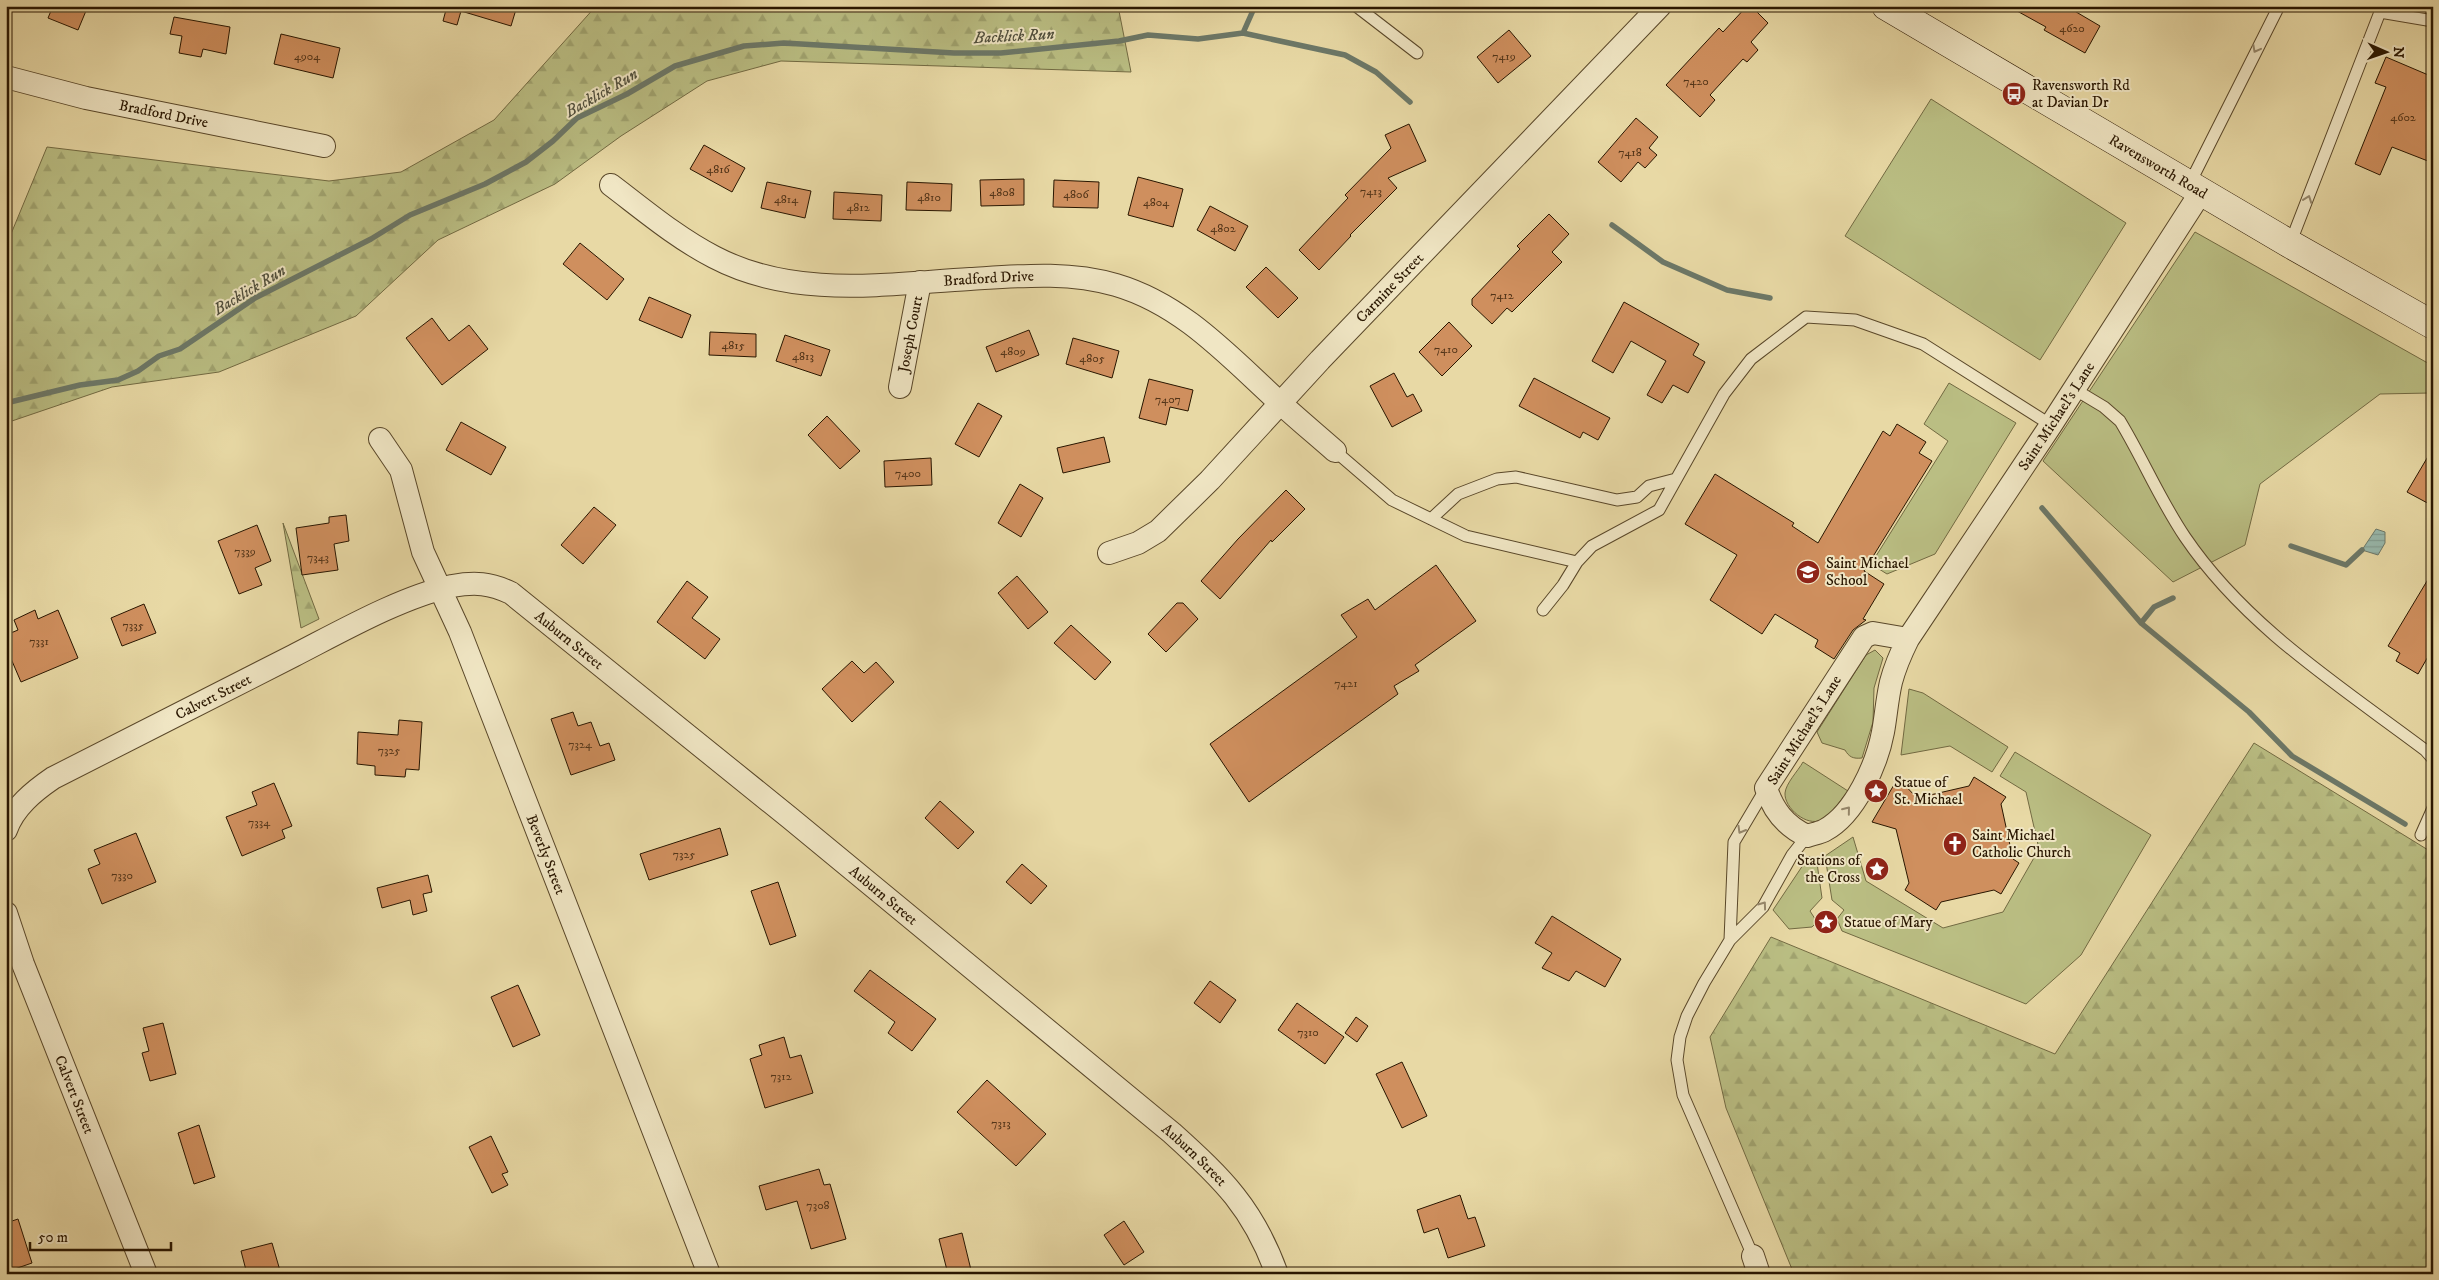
<svg xmlns="http://www.w3.org/2000/svg" width="2439" height="1280" font-family="'IM FELL DW Pica',serif">
  <style>
    .green { fill: #babe83; stroke: #726a42 }
    .forest { fill: url(#forest-firs); stroke: #726a42 }
    .water { fill: url(#water-rules); stroke: #6c7868 }
    .lines { fill: none; stroke-linecap: round; stroke-linejoin: round }
    .stream { stroke: #6c7868; stroke-width: 5.5 }
    .building { fill: #cf8f5e; stroke: #291600 }
    .lane-casing { stroke: #594729; stroke-width: 13 }
    .street-casing { stroke: #594729; stroke-width: 24 }
    .secondary-casing { stroke: #291600; stroke-width: 29 }
    .lane { stroke: #f0e6c4; stroke-width: 11 }
    .street { stroke: #f0e6c4; stroke-width: 22 }
    .secondary { stroke: #f0e6c4; stroke-width: 28 }
    .oneway { stroke: #96886c }
    .labels { text-anchor: middle; stroke-width: 4; stroke-linejoin: round; paint-order: stroke }
    .number-label { font-size: 12px; fill: #523418 }
    .poi-label { font-size: 15px; fill: #291600; stroke: #f0e6c4; text-anchor: start }
    .street-label { font-size: 15px; fill: #291600; stroke: #f0e6c4 }
    .water-label { font-size: 16px; font-style: italic; fill: #504f3d; stroke: #f0e6c4 }
  </style>
  <defs>
    <pattern id="forest-firs" width="22" height="20" patternUnits="userSpaceOnUse" patternTransform="scale(1.25)"><rect width="22" height="20" fill="#babe83"/><path d="M5 1l3.5 6h-7zM16 11l3.5 6h-7z" fill="#a0a36f"/></pattern>
    <pattern id="water-rules" width="6" height="5" patternUnits="userSpaceOnUse" patternTransform="scale(1.25)"><rect width="6" height="5" fill="#98b9ad"/><path d="M0 2.5h6" fill="none" stroke="#839e93"/></pattern>
  </defs>
  <rect width="100%" height="100%" fill="#e8d9a5"/>
  <filter id="stains"><feTurbulence type="fractalNoise" baseFrequency=".004" numOctaves="4"/><feColorMatrix values="0 0 0 0 .2 0 0 0 0 .09 0 0 0 0 .02 0 0 0 .5 -.17"/></filter>
  <radialGradient id="worn" r=".72"><stop offset=".6" stop-color="#630" stop-opacity="0"/><stop offset="1" stop-color="#630" stop-opacity=".3"/></radialGradient>
  <path class="green" d="M1931,99L2126,223L2040,360L1845,236Z
    M2195,232L2433,366V388L2430,393L2380,394L2260,484L2245,545L2173,582L2043,461Z
    M1949,383L2016,423L1935,554L1887,574L1871,564L1948,441L1924,424Z
    M1875,650L1883,658L1874,688L1873,722L1862,758C1853,759 1849,757 1845,750L1822,743L1817,732L1866,655Z
    M1909,689L1923,693L2008,747L1992,772L1950,746L1901,755Z
    M2015,752L2151,835L2081,955L2026,1004L1842,931L1837,919L1844,910L1832,900L1825,856L1853,837L1866,881L1943,928L2003,912L2039,849L2026,792L2000,776Z
    M1803,762L1848,791C1841,799 1832,815 1821,820C1807,827 1784,808 1785,793C1786,783 1798,771 1803,762Z
    M1809,856L1817,863L1822,898L1810,911L1817,922L1812,927L1789,929L1773,910Z"/>
  <path class="forest" d="M596,6H1118L1131,72L781,61L707,81L621,136L555,184L438,240L356,316L219,372L112,387L6,423V246L47,147L329,181L401,172L494,120Z
    M283,523L319,619L301,628Z
    M2254,743L2433,853V1269L2429,1274H1794L1726,1108L1710,1037L1771,937L2055,1054Z"/>
  <path class="water" d="M2376,529L2385,532V543L2378,555L2362,550Z"/>
  <g class="lines">
    <path class="stream" d="M1243,33L1345,55L1376,72L1410,102
      M1612,225L1663,262L1727,290L1770,298
      M6,403L80,385L118,380L138,371L159,356L180,349L255,298L371,239L410,215L485,184L526,162L553,141L577,118L627,94L675,66L744,46L784,43L954,53H1001L1119,41L1148,35L1198,39L1243,33L1255,6
      M2042,508L2141,623L2249,712L2292,756L2405,824
      M2291,546L2346,565L2362,550
      M2141,623L2154,607L2173,598"/>
  </g>
  <path class="building" d="M53,6H88L78,30L48,18Z
    M447,6H517L511,26L461,11L457,25L443,21Z
    M1747,6H1751L1768,23L1751,42L1758,50L1747,62L1743,59L1710,95L1715,100L1700,117L1666,85L1719,28L1723,32Z
    M2008,6H2066L2100,26L2085,53L2044,30L2046,27Z
    M174,17L230,27L226,54L203,49L201,57L179,53L182,36L170,34Z
    M1509,30L1531,56L1498,83L1477,57Z
    M281,34L340,48L333,78L274,64Z
    M2386,57L2433,77V163L2392,147L2380,175L2355,164L2386,87L2375,83Z
    M1636,118L1658,137L1649,148L1657,155L1645,168L1638,162L1621,182L1598,162Z
    M1409,124L1426,161L1388,178L1397,188L1350,235L1351,236L1319,270L1299,250L1348,198L1345,195L1391,148L1385,135Z
    M704,145L745,168L732,192L690,169Z
    M1138,177L1183,189L1173,227L1128,215Z
    M1024,179V205L981,206L980,180Z
    M1054,180L1099,182L1098,208L1053,207Z
    M767,182L811,191L805,218L761,208Z
    M907,182L952,184L951,211L906,210Z
    M834,192L882,195L881,221L833,219Z
    M1210,206L1248,226L1235,251L1197,230Z
    M1549,214L1569,234L1552,252L1562,262L1512,312L1507,308L1492,324L1472,305V299L1520,249L1517,246Z
    M580,243L624,279L607,300L563,264Z
    M1266,267L1298,298L1278,318L1246,287Z
    M649,297L691,315L682,338L639,320Z
    M1624,302L1699,344L1693,355L1705,362L1688,393L1673,385L1662,403L1647,395L1666,361L1631,341L1613,373L1592,361Z
    M432,318L449,341L469,325L488,349L442,385L406,338Z
    M1449,322L1472,346L1442,376L1419,352Z
    M1029,330L1039,355L996,372L986,347Z
    M710,332L756,334V357L709,355Z
    M785,335L830,350L821,376L776,361Z
    M1073,338L1119,351L1112,378L1066,364Z
    M1394,373L1407,397L1413,394L1422,411L1392,427L1370,386Z
    M1534,378L1610,418L1598,440L1583,432L1580,438L1519,406Z
    M1149,379L1193,390L1188,411L1170,407L1166,425L1139,418Z
    M978,403L1002,416L979,457L955,444Z
    M827,416L860,451L840,469L808,435Z
    M461,422L506,447L491,475L446,450Z
    M1897,424L1926,442L1919,453L1932,461L1864,571L1884,584L1863,619L1866,620L1853,630L1834,659L1815,647L1818,640L1775,614L1762,634L1710,600L1737,555L1685,524L1715,474L1794,523L1792,526L1818,543L1883,431L1890,436Z
    M1104,437L1110,462L1063,473L1057,448Z
    M2433,448V506L2407,492Z
    M931,458L932,485L885,487L884,461Z
    M1020,484L1043,498L1021,537L998,523Z
    M1286,490L1305,509L1272,542L1271,540L1220,599L1201,581L1238,539Z
    M594,507L616,525L583,564L561,545Z
    M346,515L349,541L334,544L338,570L302,575L296,528L329,523V517Z
    M257,525L271,561L255,568L262,585L239,594L218,541Z
    M1436,565L1476,621L1415,665L1419,671L1394,686L1398,694L1249,802L1210,744L1357,637L1341,615L1368,599L1375,610Z
    M2433,571V648L2418,674L2396,661L2400,653L2388,646Z
    M1017,576L1048,612L1028,629L998,593Z
    M687,581L708,597L692,618L720,639L705,659L657,622Z
    M1177,603H1183L1198,619L1166,652L1148,634Z
    M144,604L156,633L122,646L111,618Z
    M35,610L38,619L58,610L78,658L21,682L6,647V635L18,630L14,620Z
    M1071,625L1111,662L1095,680L1054,643Z
    M852,661L864,673L876,662L894,682L852,722L822,689Z
    M573,712L578,726L591,722L600,746L609,743L615,760L571,775L551,719Z
    M399,720L422,722L419,770L406,769L405,777L375,775V766L357,764L358,732L398,735Z
    M1974,777L2006,797L2001,804L2013,859L2019,863L2001,894L1994,890L1941,902L1936,910L1905,890L1909,883L1896,829L1872,822L1898,778L1917,798L1969,786Z
    M274,783L292,826L282,830L285,838L242,856L226,817L257,805L252,792Z
    M940,801L974,832L958,849L925,818Z
    M720,828L728,855L649,880L640,854Z
    M136,833L156,882L102,904L88,869L100,864L94,850Z
    M1022,864L1047,886L1031,904L1006,882Z
    M428,875L432,892L423,894L427,911L413,915L410,900L382,908L377,888Z
    M778,882L796,936L770,945L751,891Z
    M1552,916L1621,959L1605,987L1576,971L1569,981L1542,968L1552,953L1535,943Z
    M870,970L936,1019L912,1051L888,1033L895,1022L854,991Z
    M1210,981L1236,1000L1220,1023L1194,1003Z
    M518,985L540,1035L513,1047L491,997Z
    M1297,1003L1344,1037L1325,1064L1278,1030Z
    M1356,1017L1368,1026L1357,1042L1345,1033Z
    M163,1023L176,1074L150,1081L142,1053L149,1051L143,1028Z
    M784,1037L790,1058L801,1055L813,1093L765,1108L750,1059L762,1055L759,1045Z
    M1402,1062L1427,1116L1402,1128L1376,1074Z
    M987,1080L1046,1134L1016,1166L957,1112Z
    M199,1125L215,1177L194,1184L178,1133Z
    M491,1136L508,1172L502,1174L508,1185L492,1193L469,1147Z
    M819,1169L824,1185L830,1184L846,1239L811,1249L797,1201L766,1210L759,1186Z
    M1460,1195L1468,1219L1475,1217L1485,1246L1448,1258L1438,1228L1424,1233L1417,1210Z
    M18,1219L32,1263L6,1272V1223Z
    M1124,1221L1144,1252L1124,1265L1104,1235Z
    M962,1233L972,1274H948L939,1239Z
    M272,1243L281,1274H247L241,1251Z"/>
  <g class="lines">
    <g class="lane-casing">
      <path id="lane" d="M1356,6L1417,53
        M2189,185L2279,6
        M2290,244L2380,12L2433,21
        M2074,389L2104,407L2120,421C2143,459 2160,500 2185,537C2246,627 2340,686 2425,750L2433,759
        M1335,451L1392,500L1466,536L1577,562L1592,546L1659,510L1724,394L1751,359L1806,317L1855,320L1923,344L2051,425
        M1431,519L1458,494L1497,479L1516,477L1617,500L1637,497L1649,486L1676,479
        M1543,610L1563,585L1577,562
        M2421,835L2433,808
        M1730,940L1734,842L1766,788
        M1753,1256L1683,1095L1677,1060L1680,1037L1687,1016L1704,983L1730,940L1763,907L1792,855L1807,836"/>
    </g>
    <g class="street-casing">
      <g id="street">
        <path id="s1" d="M6,77L86,98L324,146"/>
        <path id="s2" d="M611,185C644,210 677,238 714,257C794,299 884,284 970,279C1019,276 1068,271 1116,285C1177,303 1220,347 1265,389C1287,410 1311,430 1335,451"/>
        <path id="s3" d="M900,387L920,282"/>
        <path id="s4" d="M380,439L401,470L423,552L460,632L709,1274"/>
        <path id="s5" d="M1109,553L1138,543L1158,531L1210,480L1320,360L1660,6"/>
        <path id="s6" d="M1908,639L1873,633L1864,637L1766,788C1773,810 1785,826 1807,836C1813,834 1820,833 1825,830C1855,814 1877,764 1883,732C1886,716 1887,699 1891,682C1895,667 1901,653 1908,639L2051,425L2201,192"/>
        <path id="s7" d="M6,830C14,807 34,791 53,778C133,737 213,697 293,656C340,632 401,597 452,586C475,582 490,583 511,593L790,818L1172,1133C1223,1179 1253,1208 1277,1274"/>
        <path id="s8" d="M6,913L23,964L146,1274"/>
        <path d="M1753,1256L1759,1274"/>
      </g>
    </g>
    <g class="secondary-casing">
      <g id="secondary">
        <path id="s9" d="M1886,6L2290,244L2433,325"/>
      </g>
    </g>
    <use href="#lane" class="lane"/>
    <use href="#street" class="street"/>
    <use href="#secondary" class="secondary"/>
  </g>
  <defs><path id="oneway-chevron" d="M-2-3.5L2.5 0L-2 3.5" fill="none" stroke-width="1.6" stroke-linecap="round" stroke-linejoin="round" transform="scale(1.25)"/></defs>
  <g class="oneway">
    <use href="#oneway-chevron" transform="translate(2256 49) rotate(118)"/>
    <use href="#oneway-chevron" transform="translate(2308 199) rotate(-70)"/>
    <use href="#oneway-chevron" transform="translate(1847 810) rotate(-51)"/>
    <use href="#oneway-chevron" transform="translate(1741 830) rotate(120)"/>
    <use href="#oneway-chevron" transform="translate(1763 905) rotate(-54)"/>
  </g>
  <defs>
    <g id="bus-disc" transform="scale(1.25)"><circle r="9.5" fill="#8f2418" stroke="#f0e6c4"/><path d="M-5-6H5V4H4V6H2V4H-2V6H-4V4H-5ZM-3.5-4V0h7V-4ZM-3.5 1.2v1.5H-2V1.2ZM2 1.2v1.5H3.5V1.2Z" fill="#fff"/></g>
    <g id="school-disc" transform="scale(1.25)"><circle r="9.5" fill="#8f2418" stroke="#f0e6c4"/><path d="M0-5L7-2L0 1L-7-2ZM-4 1L0 2.5L4 1V4Q0 6-4 4Z" fill="#fff"/></g>
    <g id="sight-disc" transform="scale(1.25)"><circle r="9.5" fill="#8f2418" stroke="#f0e6c4"/><path d="M0-6L1.8-2.2L6-1.7L2.9 1.2L3.7 5.4L0 3.3L-3.7 5.4L-2.9 1.2L-6-1.7L-1.8-2.2Z" fill="#fff"/></g>
    <g id="church-disc" transform="scale(1.25)"><circle r="9.5" fill="#8f2418" stroke="#f0e6c4"/><path d="M-1.2-6h2.4v3.5h3.3v2.4h-3.3V6h-2.4V-.1h-3.3v-2.4h3.3Z" fill="#fff"/></g>
  </defs>
  <g fill-rule="evenodd">
    <use href="#bus-disc" x="2014" y="94"/>
    <use href="#school-disc" x="1808" y="572"/>
    <use href="#sight-disc" x="1876" y="791"/>
    <use href="#church-disc" x="1955" y="844"/>
    <use href="#sight-disc" x="1877" y="869"/>
    <use href="#sight-disc" x="1826" y="922"/>
  </g>
  <g class="labels">
    <g class="number-label">
      <text x="2072" y="32">4620</text>
      <text x="307" y="60">4904</text>
      <text x="1504" y="60">7419</text>
      <text x="1696" y="85">7420</text>
      <text x="2403" y="121">4602</text>
      <text x="1630" y="156">7418</text>
      <text x="718" y="173">4816</text>
      <text x="1371" y="195">7413</text>
      <text x="1002" y="196">4808</text>
      <text x="1076" y="198">4806</text>
      <text x="929" y="201">4810</text>
      <text x="786" y="203">4814</text>
      <text x="1156" y="206">4804</text>
      <text x="858" y="211">4812</text>
      <text x="1223" y="232">4802</text>
      <text x="1502" y="299">7412</text>
      <text x="733" y="349">4815</text>
      <text x="1446" y="353">7410</text>
      <text x="1013" y="355">4809</text>
      <text x="803" y="360">4813</text>
      <text x="1092" y="362">4805</text>
      <text x="1168" y="403">7407</text>
      <text x="908" y="477">7400</text>
      <text x="245" y="555">7339</text>
      <text x="318" y="561">7343</text>
      <text x="133" y="629">7335</text>
      <text x="39" y="645">7331</text>
      <text x="1346" y="687">7421</text>
      <text x="580" y="748">7324</text>
      <text x="389" y="754">7325</text>
      <text x="259" y="826">7334</text>
      <text x="684" y="858">7325</text>
      <text x="122" y="879">7330</text>
      <text x="1308" y="1036">7310</text>
      <text x="781" y="1080">7312</text>
      <text x="1001" y="1127">7313</text>
      <text x="818" y="1209">7308</text>
    </g>
    <g class="poi-label">
      <text x="2032" y="90">Ravensworth Rd<tspan x="2032" dy="17">at Davian Dr</tspan></text>
      <text x="1826" y="568">Saint Michael<tspan x="1826" dy="17">School</tspan></text>
      <text x="1894" y="787">Statue of<tspan x="1894" dy="17">St. Michael</tspan></text>
      <text x="1972" y="840">Saint Michael<tspan x="1972" dy="17">Catholic Church</tspan></text>
      <text x="1860" y="865" text-anchor="end">Stations of<tspan x="1860" dy="17">the Cross</tspan></text>
      <text x="1844" y="927">Statue of Mary</text>
    </g>
    <g class="street-label">
      <text dy="5" stroke="none"><textPath href="#s1" startOffset="162">Bradford Drive</textPath></text>
      <text dy="5" stroke="none"><textPath href="#s9" startOffset="316">Ravensworth Road</textPath></text>
      <text dy="5" stroke="none"><textPath href="#s2" startOffset="405">Bradford Drive</textPath></text>
      <text dy="5" stroke="none"><textPath href="#s5" startOffset="390">Carmine Street</textPath></text>
      <text dy="5" stroke="none"><textPath href="#s3" startOffset="54">Joseph Court</textPath></text>
      <text dy="5" stroke="none"><textPath href="#s6" startOffset="791">Saint Michael's Lane</textPath></text>
      <text dy="5" stroke="none"><textPath href="#s7" startOffset="650">Auburn Street</textPath></text>
      <text dy="5" stroke="none"><textPath href="#s7" startOffset="251">Calvert Street</textPath></text>
      <text transform="translate(1804 730) rotate(-58)" y="5">Saint Michael's Lane</text>
      <text dy="5" stroke="none"><textPath href="#s4" startOffset="449">Beverly Street</textPath></text>
      <text dy="5" stroke="none"><textPath href="#s7" startOffset="1055">Auburn Street</textPath></text>
      <text dy="5" stroke="none"><textPath href="#s8" startOffset="194">Calvert Street</textPath></text>
      <text dy="5" stroke="none"><textPath href="#s7" startOffset="1460">Auburn Street</textPath></text>
    </g>
    <g class="water-label">
      <text transform="translate(1014 35) rotate(-3)" y="6">Backlick Run</text>
      <text transform="translate(601 92) rotate(-30)" y="6">Backlick Run</text>
      <text transform="translate(249 289) rotate(-31)" y="6">Backlick Run</text>
    </g>
  </g>
  <rect width="2439" height="1280" fill="none" stroke="#e8d9a5" stroke-width="25"/>
  <rect x="8" y="8" width="2424" height="1265" fill="none" stroke="#291600" stroke-width="2.5"/>
  <rect x="12" y="12" width="2414" height="1255" fill="none" stroke="#291600"/>
  <g transform="translate(2386 52) rotate(92)" stroke="#f0e6c4" stroke-width="4" paint-order="stroke">
  <path d="M0-4L9 19L0 12L-9 19Z" fill="#291600"/>
  <text y="-8" font-size="14" font-weight="bold" text-anchor="middle" fill="#291600">N</text>
  </g>
  <path d="M30 1242v8h141v-8" fill="none" stroke="#291600" stroke-width="2.5"/>
  <text x="38" y="1242" font-size="15" fill="#291600" stroke="#f0e6c4" stroke-width="4" paint-order="stroke">50 m</text>
  <rect width="100%" height="100%" filter="url(#stains)"/>
  <rect width="100%" height="100%" fill="url(#worn)"/>
</svg>
